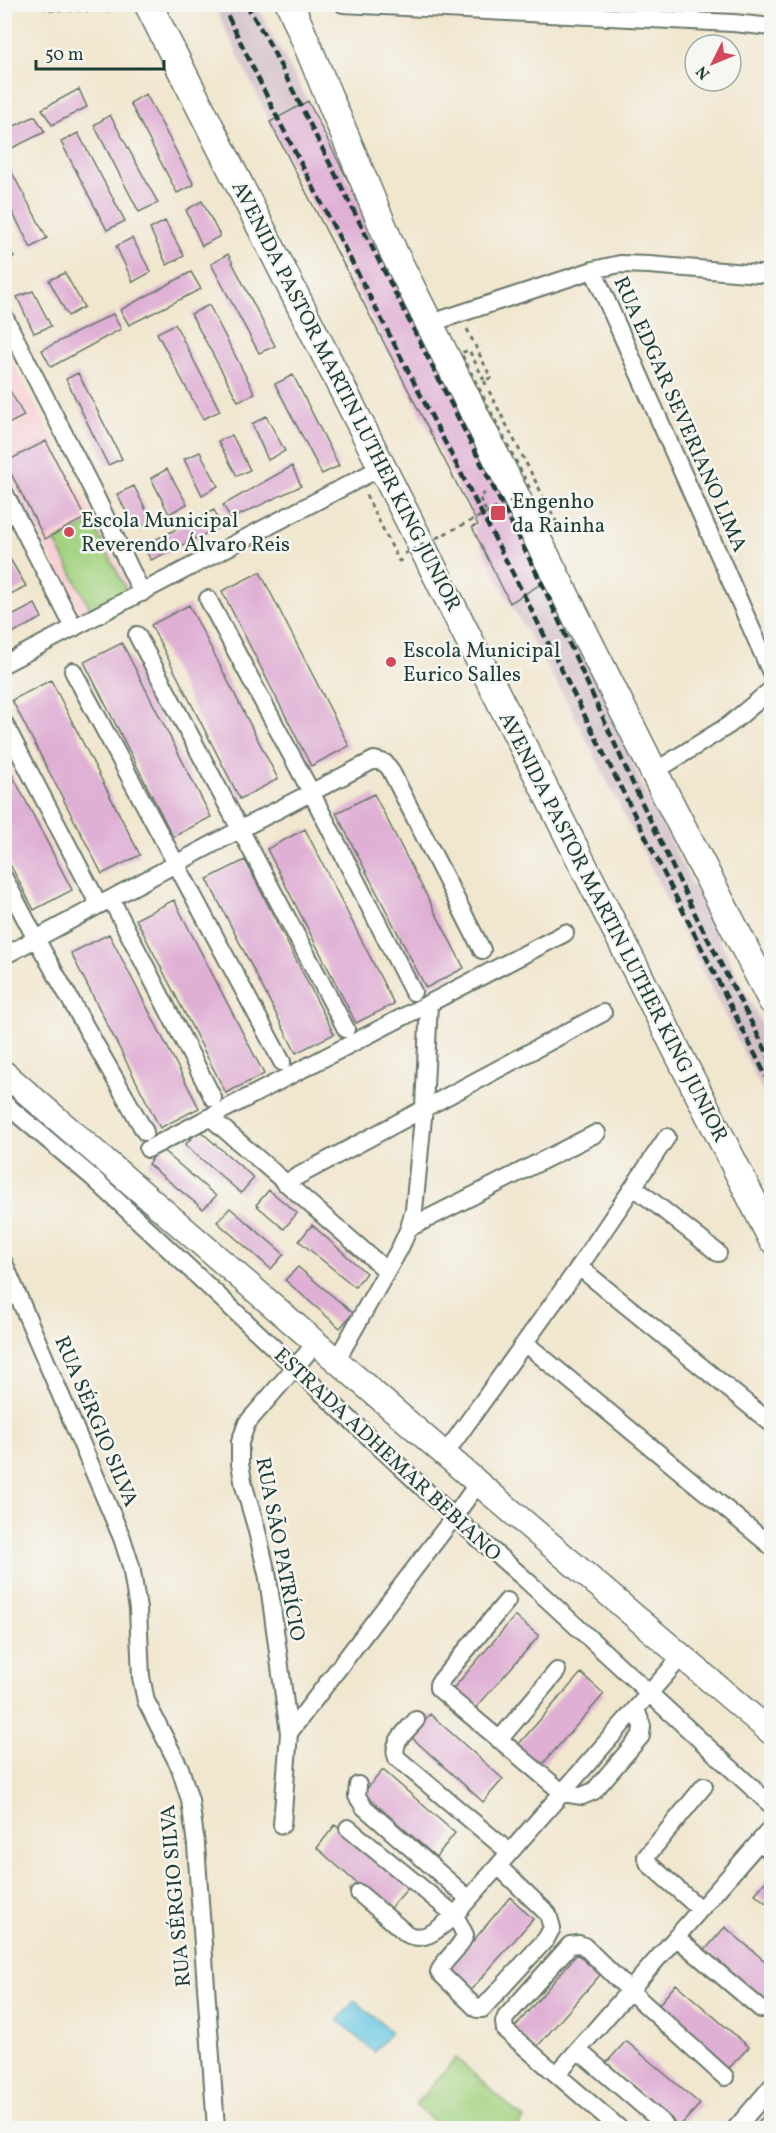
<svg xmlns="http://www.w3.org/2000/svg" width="776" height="2133" font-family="Vollkorn,serif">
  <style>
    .built { fill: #f7cfd4 }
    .industrial { fill: #d2bdc8 }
    .green { fill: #a3d280; stroke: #61885a; stroke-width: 1.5 }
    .water { fill: #63c6e1; stroke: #41828a; stroke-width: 1.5 }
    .building { fill: #dfafd4 }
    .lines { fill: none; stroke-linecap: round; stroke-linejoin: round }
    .street-casing { stroke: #68786a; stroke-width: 20 }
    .secondary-casing { stroke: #68786a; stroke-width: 27 }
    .primary-casing { stroke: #68786a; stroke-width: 30 }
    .path { stroke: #68786a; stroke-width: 3; stroke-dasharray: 4.5 4.5; stroke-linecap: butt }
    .street { stroke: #fff; stroke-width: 16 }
    .secondary { stroke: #fff; stroke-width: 24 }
    .primary { stroke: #fff; stroke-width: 27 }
    .rail { stroke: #1f3d34; stroke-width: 4.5; stroke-dasharray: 9 4.5; stroke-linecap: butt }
    .path-bridge { stroke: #68786a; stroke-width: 3; stroke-dasharray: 4.5 4.5; stroke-linecap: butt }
    .poi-dot { fill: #d1495b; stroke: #f6f6f2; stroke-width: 2 }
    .labels { text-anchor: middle; stroke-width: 5; stroke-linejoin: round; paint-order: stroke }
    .street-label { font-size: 21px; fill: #1f3d34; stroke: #f6f6f2 }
    .poi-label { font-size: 21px; fill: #1f3d34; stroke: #f6f6f2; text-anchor: start }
  </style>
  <rect width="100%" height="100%" fill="#f6f6f2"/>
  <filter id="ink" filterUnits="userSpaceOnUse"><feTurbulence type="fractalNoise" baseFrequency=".0167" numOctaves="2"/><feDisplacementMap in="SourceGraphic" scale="12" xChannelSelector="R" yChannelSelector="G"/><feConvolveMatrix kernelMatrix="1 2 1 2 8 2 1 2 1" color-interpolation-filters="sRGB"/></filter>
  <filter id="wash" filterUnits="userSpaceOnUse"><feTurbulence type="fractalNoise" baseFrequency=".008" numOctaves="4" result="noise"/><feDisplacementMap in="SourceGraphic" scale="24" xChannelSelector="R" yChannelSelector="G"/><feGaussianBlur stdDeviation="1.35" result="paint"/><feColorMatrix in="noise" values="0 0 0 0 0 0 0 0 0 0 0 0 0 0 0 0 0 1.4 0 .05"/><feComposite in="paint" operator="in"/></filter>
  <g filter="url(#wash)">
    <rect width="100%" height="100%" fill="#f1e6ce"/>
    <path class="built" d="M4,346L133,593L83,619L5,470Z"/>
    <path class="industrial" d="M214,5H256L308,101L270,122Z
      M546,581L598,684L641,782L771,1043V1107L569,705L510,603Z"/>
    <path class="green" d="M92,522L127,592L91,610L55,541Z
      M456,2058L524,2119L516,2128H442L415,2105Z"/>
    <path class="water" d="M355,2000L391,2032L374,2052L338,2020Z"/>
    <g id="blocks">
      <path class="building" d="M79,89L87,107L52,125L42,109Z
        M146,94L194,185L177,193L130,103Z
        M308,101L511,506L546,581L510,603L472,527L478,525L270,122Z
        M110,115L158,203L139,212L94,125Z
        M35,116L45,132L4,152V131Z
        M78,133L125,221L107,230L61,142Z
        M10,169L47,238L31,248L4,196V172Z
        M202,201L220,236L202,246L186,210Z
        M165,221L184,256L167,265L150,229Z
        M132,238L151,272L133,282L116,246Z
        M4,239L14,257L4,262Z
        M228,254L275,346L259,353L211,264Z
        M191,272L201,289L129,325L120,310Z
        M65,273L84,307L68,316L49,280Z
        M33,291L51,326L34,333L17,297Z
        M209,305L255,394L238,401L191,314Z
        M113,314L121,329L51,367L42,350Z
        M175,324L220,411L203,419L157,333Z
        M78,373L122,459L108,465L66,379Z
        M293,375L339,466L322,474L275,384Z
        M4,380L24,416L4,426Z
        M266,416L285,451L268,460L252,424Z
        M232,435L250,470L237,476L218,441Z
        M46,441L85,518L45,539L5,462Z
        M200,452L218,486L202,495L184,459Z
        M292,466L301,486L231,519L223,505Z
        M167,469L187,504L169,514L151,478Z
        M134,486L152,522L135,529L117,494Z
        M214,510L222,526L151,560L143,546Z
        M6,552L26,586L9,595L4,587V553Z
        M260,572L349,746L311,766L222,591Z
        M35,604L42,618L4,637V620Z
        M189,605L278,779L240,799L151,625Z
        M122,643L211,817L173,837L84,662Z
        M51,680L140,855L102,874L12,700Z
        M4,759L72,890L34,910L4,853Z
        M374,794L464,968L426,988L336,813Z
        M305,829L394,1004L356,1023L267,849Z
        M245,860L334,1034L296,1053L207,879Z
        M174,900L264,1074L226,1093L136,919Z
        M109,934L199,1108L160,1128L71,953Z
        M199,1130L254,1178L241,1193L185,1145Z
        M160,1148L216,1196L203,1209L148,1164Z
        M269,1190L297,1213L284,1229L256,1205Z
        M230,1208L284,1254L271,1269L217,1222Z
        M312,1225L366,1273L355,1287L299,1241Z
        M298,1267L353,1313L340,1328L285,1280Z
        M515,1616L539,1636L474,1710L452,1690Z
        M581,1673L604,1694L540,1767L517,1746Z
        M430,1714L503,1779L483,1802L410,1736Z
        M383,1770L455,1833L436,1857L363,1793Z
        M335,1825L408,1888L388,1911L317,1848Z
        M772,1874V1908L755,1894Z
        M510,1897L533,1919L470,1991L447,1972Z
        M725,1927L772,1967V2007L705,1950Z
        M577,1954L600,1975L536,2048L514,2028Z
        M676,1984L749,2047L728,2069L657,2007Z
        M626,2041L700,2104L679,2127L606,2063Z"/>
    </g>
  </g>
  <g filter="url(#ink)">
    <use href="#blocks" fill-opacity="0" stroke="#68786a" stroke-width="1.5"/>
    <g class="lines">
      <g class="street-casing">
        <path id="street" d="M343,4L733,23L772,27
          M593,270L772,675
          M4,316L92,489L142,593
          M428,324L593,270L620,264L649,265L772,275
          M4,492L74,628
          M208,599L311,792L413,992
          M137,635L346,1029
          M4,664L382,467
          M73,671L282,1062
          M4,723L99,905
          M654,772L729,725L772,689
          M4,878L36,939L145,1132
          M111,899L213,1098
          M4,956L239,830L374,760L385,763L390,769L482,950
          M4,1103L93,1178L454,1517L526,1580L772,1806
          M210,1117L387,1271
          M148,1149L565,933
          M285,1183L603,1013
          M634,1187L718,1253
          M409,1228L597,1133
          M4,1263L122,1538L131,1566L138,1609L141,1677L146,1701L180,1768L190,1800L196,1845L216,2128
          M579,1267L772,1424
          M525,1343L772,1547
          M336,1361L400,1248L409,1228L414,1210L424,1107L429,1003
          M445,1454L579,1267L667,1137
          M507,1601L438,1684V1688L563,1793L582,1796L594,1791L641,1736L642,1726L636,1709
          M416,1720C407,1731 390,1743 397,1758L509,1852
          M289,1733L454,1517L478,1483
          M499,1740L557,1671
          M358,1785L357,1796L364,1807L469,1899
          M282,1825L289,1733L268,1578L256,1527L244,1486L240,1464V1442L247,1423L316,1343
          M348,1828L455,1915L465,1935C460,1950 444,1958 439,1972L477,2009H482L546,1939L552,1928L548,1914L498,1866
          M759,1842L772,1852
          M359,1893L407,1934C426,1944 441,1926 455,1915L682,1656
          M700,1909L649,1864L646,1857L704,1786
          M676,1937L761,2009
          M578,2050L665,2125
          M557,2074L772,1827
          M619,2128L505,2030L504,2022L506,2017L570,1945L579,1944L584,1946L629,1990L725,2077
          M736,2128L772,2086
          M765,2128L772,2121"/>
      </g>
      <g class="secondary-casing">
        <path id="secondary" d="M4,1073L478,1483L772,1733"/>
      </g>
      <g class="primary-casing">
        <path id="primary" d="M148,4L772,1239
          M290,4L394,253L654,772L772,1001"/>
      </g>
      <path class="path" d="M33,4L49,10L108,11L128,5
        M467,329L491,378L484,380L486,385
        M489,391L560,529L557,530
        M485,493L479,497L487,513
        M366,495L399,561L405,559"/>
      <use href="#street" class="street"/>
      <use href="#secondary" class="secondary"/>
      <use href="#primary" class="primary"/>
      <path class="rail" d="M222,4L275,113L528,603L772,1088
        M246,4L268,41L544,588L633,784L698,920L772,1062"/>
      <path class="path-bridge" d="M484,380L469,350L461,353L531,491
        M404,554L525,494"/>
    </g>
  </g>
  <g class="poi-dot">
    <rect x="490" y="505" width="16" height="16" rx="3"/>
    <circle cx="69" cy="532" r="6"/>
    <circle cx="391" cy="662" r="6"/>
  </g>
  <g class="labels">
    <g class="street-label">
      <text transform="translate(347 396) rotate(63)" y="7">AVENIDA PASTOR MARTIN LUTHER KING JUNIOR</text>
      <text transform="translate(681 414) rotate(66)" y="7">RUA EDGAR SEVERIANO LIMA</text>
      <text transform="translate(614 927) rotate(63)" y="7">AVENIDA PASTOR MARTIN LUTHER KING JUNIOR</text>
      <text transform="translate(97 1421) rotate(67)" y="7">RUA SÉRGIO SILVA</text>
      <text transform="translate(388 1454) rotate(43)" y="7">ESTRADA ADHEMAR BEBIANO</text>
      <text transform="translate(281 1549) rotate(79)" y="7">RUA SÃO PATRÍCIO</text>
      <text transform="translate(175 1896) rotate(-95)" y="7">RUA SÉRGIO SILVA</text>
    </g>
    <g class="poi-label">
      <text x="512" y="508">Engenho<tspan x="512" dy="24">da Rainha</tspan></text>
      <text x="81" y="527">Escola Municipal<tspan x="81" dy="24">Reverendo Álvaro Reis</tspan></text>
      <text x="403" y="657">Escola Municipal<tspan x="403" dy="24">Eurico Salles</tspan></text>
    </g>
  </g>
  <rect width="776" height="2133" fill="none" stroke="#f6f6f2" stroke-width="24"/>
  <g transform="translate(713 63) rotate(227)"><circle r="28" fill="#f6f6f2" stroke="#a0aca6" stroke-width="1.5"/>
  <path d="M0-4.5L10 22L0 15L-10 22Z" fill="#d1495b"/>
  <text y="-9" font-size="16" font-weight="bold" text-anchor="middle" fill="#1f3d34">N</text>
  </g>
  <path d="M36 60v9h128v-9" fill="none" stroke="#1f3d34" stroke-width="3"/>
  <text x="45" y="60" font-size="18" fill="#1f3d34" stroke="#f6f6f2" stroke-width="4.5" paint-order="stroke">50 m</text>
</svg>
